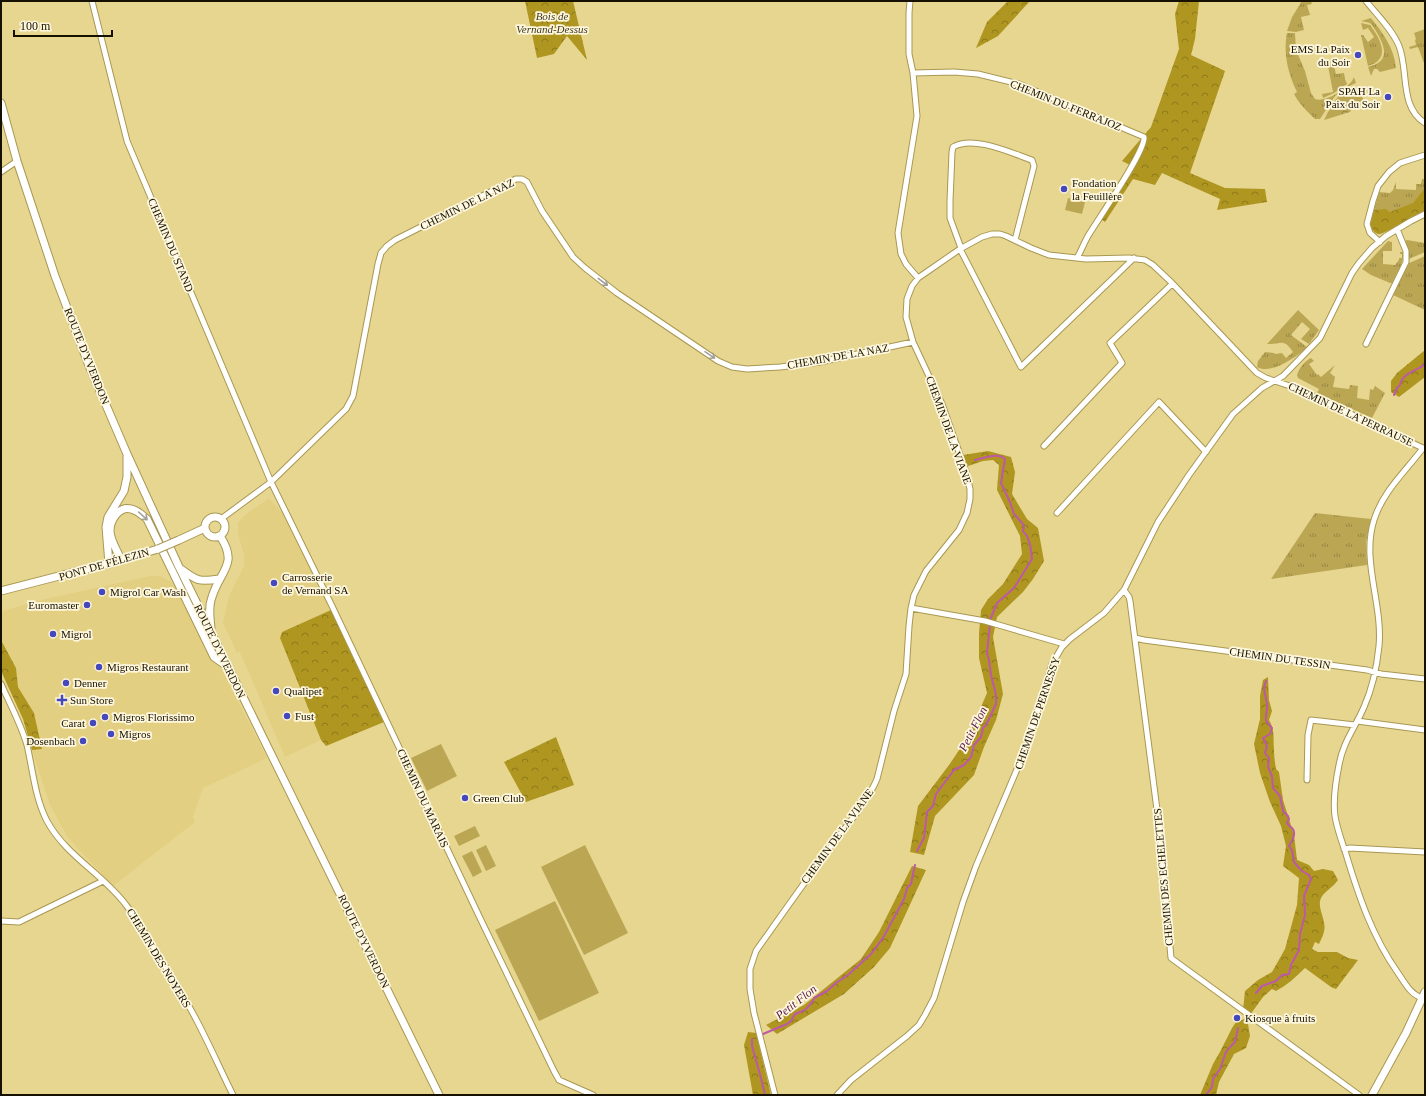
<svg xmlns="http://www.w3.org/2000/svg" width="1426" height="1096" font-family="Georgia,serif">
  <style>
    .built { fill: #e3cf81 }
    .grass { fill: url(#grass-tufts) }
    .forest { fill: url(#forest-crowns) }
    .park { fill: url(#park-crowns) }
    .pitch { fill: #bba753 }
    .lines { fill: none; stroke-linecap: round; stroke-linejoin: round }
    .stream { stroke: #be58a9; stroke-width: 2 }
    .street-casing { stroke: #a89853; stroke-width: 7 }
    .secondary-casing { stroke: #a89853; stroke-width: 9 }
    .street { stroke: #fff; stroke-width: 5 }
    .secondary { stroke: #fff; stroke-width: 7 }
    .secondary-bridge-casing { stroke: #a89853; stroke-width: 9; stroke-linecap: butt }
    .secondary-bridge { stroke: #fff; stroke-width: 7 }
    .oneway { stroke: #a29f99 }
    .poi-dot { fill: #4548bd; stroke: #fef7dc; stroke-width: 1.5 }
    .labels { text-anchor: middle; stroke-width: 3.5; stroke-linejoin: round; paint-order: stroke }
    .park-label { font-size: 11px; font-style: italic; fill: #3d371f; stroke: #fef7dc }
    .poi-label { font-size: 11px; fill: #161000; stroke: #fef7dc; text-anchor: start }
    .street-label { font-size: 11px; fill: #161000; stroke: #fef7dc }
    .water-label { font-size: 12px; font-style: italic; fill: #57164c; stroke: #fef7dc }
  </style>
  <defs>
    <pattern id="grass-tufts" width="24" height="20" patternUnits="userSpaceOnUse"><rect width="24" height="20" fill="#bba753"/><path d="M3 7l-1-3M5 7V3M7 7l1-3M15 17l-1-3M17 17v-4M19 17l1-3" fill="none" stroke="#978742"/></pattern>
    <pattern id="forest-crowns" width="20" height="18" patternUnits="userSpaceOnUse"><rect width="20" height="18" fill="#af9620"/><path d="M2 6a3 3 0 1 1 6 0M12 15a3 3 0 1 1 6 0" fill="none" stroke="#8d791a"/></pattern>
    <pattern id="park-crowns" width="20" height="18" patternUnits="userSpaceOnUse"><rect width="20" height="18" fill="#bba753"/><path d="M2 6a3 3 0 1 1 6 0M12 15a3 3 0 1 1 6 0" fill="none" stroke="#978742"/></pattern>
  </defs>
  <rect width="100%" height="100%" fill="#e7d690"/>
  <path class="built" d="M269,498L282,513L296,538L331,610L282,632L280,638L321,740L285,757L240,652L237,653L223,623L229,596L244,566V554L238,535V523L244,516Z
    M150,576H160L170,581L177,587L214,661L220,666L267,758L203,788L193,817L195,822L113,886L68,838L50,805L32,750L42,749L34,713L18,687L16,668L1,640V612L32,602Z"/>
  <path class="grass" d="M1302,1H1311L1312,4L1307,5L1310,15L1301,17L1304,30L1296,32L1287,31L1292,17Z
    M1371,18C1383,33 1394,48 1396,68L1380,72L1377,69H1374L1371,76L1368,67C1395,61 1382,40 1372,25L1370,23L1361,21Z
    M1361,23L1370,25C1380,38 1392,59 1368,66L1361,35H1363L1368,42L1374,37L1368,28L1363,30Z
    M1425,29V66L1418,47L1410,49L1409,47L1416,45L1415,40L1416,39L1414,33Z
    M1287,33H1295L1296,50L1305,71L1311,93L1315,99C1326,103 1351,87 1354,77L1356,83L1344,88L1335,96L1320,119H1315C1307,111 1299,104 1294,94L1297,92C1288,73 1283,54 1287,33Z
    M1329,63L1334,66L1336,74L1344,73L1345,79L1347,84L1334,93L1323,98L1322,94L1333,92L1328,66Z
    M1422,179H1425V210C1418,213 1383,235 1379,234C1374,233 1372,229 1370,226L1379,192L1390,193L1393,190L1396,182V189L1416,190V184H1421Z
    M1407,240L1425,243V252L1409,259L1408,252L1405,241Z
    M1388,241L1392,242V251H1383V264L1395,265L1399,260V258H1402V254H1400V252H1403L1404,254L1401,265L1392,283H1390L1371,275L1362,269Z
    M1425,256V310L1393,295L1407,264Z
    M1298,310L1319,330L1309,344L1301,339L1310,329L1302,322L1291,335L1307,347C1297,357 1271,375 1257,367L1258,361L1265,352L1274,353L1275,354L1282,353L1286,358L1293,352C1283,337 1281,345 1267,344Z
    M1311,358L1314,361L1309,364L1317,375L1318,374L1321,377L1335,365L1330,373L1335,377L1333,387L1349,389L1350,385L1358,386L1357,398L1369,400L1370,389L1373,390L1375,386L1385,393L1372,418L1317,393L1319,389L1298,378L1297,375C1299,368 1305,361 1311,358Z
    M1315,513L1371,519L1366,542L1367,565L1271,579Z"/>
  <path class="forest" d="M525,1H573L587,60L567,36L554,54L537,58Z
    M1008,1H1030L998,36L976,48L987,22Z
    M1179,1H1199L1195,39L1191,55L1225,71L1190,173L1225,188L1265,189L1267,202L1217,210L1220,199L1162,173L1155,185L1133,179L1105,222L1098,217L1130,165L1122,161L1151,127L1179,49L1175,14Z
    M1425,188V210C1418,213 1383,235 1379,234C1374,233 1372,229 1370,226L1374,210L1386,209L1390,212L1413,203Z
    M1425,350V377L1399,397L1391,392V381L1397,373Z
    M988,451L1011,457L1015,472L1012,494L1027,519L1038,528L1044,561L1033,579L1023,592L997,617L993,637L1003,694L996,720L984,747L974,775L935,816L924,855L910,852L918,806L949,765L968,737L987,693L979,658V633L981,610L988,599L1003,584L1022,554L1020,536L997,490L999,465L993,460L983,461L968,466L963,455Z
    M331,610L384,722L326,746L321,740L280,638L282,632Z
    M1,640L16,668L18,687L34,713L42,749L32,750L23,719L1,671Z
    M1268,677L1269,700L1272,711L1269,720C1275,730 1273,738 1274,749C1274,756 1275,763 1276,769L1279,772L1283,800L1294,835L1297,860L1309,865L1314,871L1323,869L1333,871L1338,880C1333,888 1322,892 1320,901C1319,909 1323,915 1324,923C1326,930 1322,938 1319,944L1315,942L1312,949L1318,952H1337L1348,958L1358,960L1336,989L1331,987L1305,968C1296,977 1287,985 1276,991L1272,989L1263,997L1250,1015L1243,1010L1245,991L1258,980L1272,972L1285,949L1297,905L1299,878L1283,866L1286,846L1281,826L1270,802L1260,773L1254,744L1260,719V696L1263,680Z
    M556,737L574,785L526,802L504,762Z
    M912,866L926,870L890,948L874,967L844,994L777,1034L766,1025L804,1005L861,959L879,932Z
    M1247,1018L1250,1036L1246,1048L1234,1054L1219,1082L1216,1095H1200L1213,1064L1221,1050L1232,1028L1236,1022Z
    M748,1032L756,1033L771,1095H753L744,1045Z"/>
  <path class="park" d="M1356,87L1359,90L1363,99L1362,101L1355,103L1350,112L1324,120C1331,107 1339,88 1356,87Z"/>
  <path class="pitch" d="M1068,198L1085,202L1082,214L1065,210Z
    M441,744L457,776L427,791L411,758Z
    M475,826L480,836L459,846L454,836Z
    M486,845L496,866L486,871L476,850Z
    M585,845L628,933L584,955L541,867Z
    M472,851L482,872L473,877L462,856Z
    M555,901L599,993L539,1021L495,930Z"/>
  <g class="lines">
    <path class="stream" d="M1394,395L1397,388L1400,385C1401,374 1416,371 1424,365L1425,362
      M975,460C985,458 998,452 1005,459L1001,483L1010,502L1014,514L1022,523L1024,526L1023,531L1027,536L1030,544L1032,559L1014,588L997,603L990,620
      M917,851L924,838L927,812L933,806L936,794L954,770L964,765L971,757L974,745L981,737L983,728L986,725L996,704V695L991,675L989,660L987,653L990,624
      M1256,993L1262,986L1276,981L1282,975L1289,974L1291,965L1299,950L1300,934L1305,915L1304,896L1311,879L1309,875L1302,871L1294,862L1292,850L1289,846C1292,841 1297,833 1292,828C1290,826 1288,825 1287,823L1289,819L1288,816L1283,811L1280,796L1273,788L1272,776L1268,767L1269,758L1265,753L1267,746L1263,738L1270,734L1272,728C1270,725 1267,724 1266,720C1265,715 1268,709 1267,704C1266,696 1262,689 1266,681
      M763,1034L787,1024L791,1021L795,1014L803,1011L807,1008L813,1001L814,998L827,991L836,983L848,975L871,954L883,938L904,899L907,888L911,884L915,865
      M752,1039V1046L761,1078L765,1095
      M1206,1095L1212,1087L1213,1079L1220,1069L1226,1052L1230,1047L1235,1042L1238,1028"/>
    <g class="street-casing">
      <path id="street" d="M92,1L127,141L271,482L332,606L480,918L554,1071L559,1080L593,1095
        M910,1L909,13V54L913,73L917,116L898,233L901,254L906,264L918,278
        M1366,1C1377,15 1392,29 1399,46C1409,71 1399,107 1425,123
        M913,73L954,72L978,74L1019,84L1144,137C1146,151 1098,219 1088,236C1084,243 1081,251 1077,258
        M1,172L17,161
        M1380,242L1370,233L1367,224L1373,201L1378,186L1389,172L1400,163L1425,155
        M961,248L950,218V201L952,152L953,147C974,135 1011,153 1032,160L1034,166L1015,240
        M960,249L1021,367L1134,258
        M1366,344L1406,262V251L1397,229
        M1044,446L1122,363L1110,343L1172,284
        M1057,513L1159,402L1206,452
        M221,519L271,482L346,409L353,396L378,264L381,253L387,246L395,240L516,179H522L527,182L542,211L573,257L585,268L617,293L718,361L732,367L747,369L780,367L820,362L913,342
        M1124,590L1129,597L1130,601L1160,833L1171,958L1359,1095
        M911,608L985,621L1064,644
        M1135,638L1144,640L1367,670L1381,674L1425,679
        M1,684C10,704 21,724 27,745C33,771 35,798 47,821C66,856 103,874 126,905C138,920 147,937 157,953C171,976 185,998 197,1021C210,1046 221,1071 233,1095
        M1357,721L1425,730
        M1307,780L1308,735L1311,720L1355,725
        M1344,849L1350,848L1425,852
        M1,921L19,922L103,881
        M1422,998C1410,994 1405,983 1398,973C1372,936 1359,897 1346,854C1342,842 1337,829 1335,816C1333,802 1336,780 1339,765C1343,742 1355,728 1364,707C1372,689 1377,666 1379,646C1383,604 1361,561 1374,520C1383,491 1406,471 1423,448
        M775,1095L754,1013L750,989V969L756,951C780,917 804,883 829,849C845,827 866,805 877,779L894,711L906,674L909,626L911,608L914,595L926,571L959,530L967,513L970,499V489L966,472L942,404L913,342L906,317L907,299L912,286L918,278L960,249L982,237L992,234H1000L1006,236L1031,248L1049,255L1086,259L1129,258L1145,260L1153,265L1170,281L1257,373L1266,378L1293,387L1425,449
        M837,1095L851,1080L907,1036L919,1025L925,1015L934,998L963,902L976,866L1026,748L1052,664L1062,647L1070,639L1104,613L1124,590L1158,522L1189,475L1233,414L1262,388L1283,376L1320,338L1352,273L1359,263L1372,248L1386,236L1411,221L1425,214"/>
    </g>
    <g class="secondary-casing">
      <path id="secondary" d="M1,103L17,161L55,276L88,363L127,454L179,567L439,1095
        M205 527a10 10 0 1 1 20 0a10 10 0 1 1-20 0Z
        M179,540L205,528
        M121,560C118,552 110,540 110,531C110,520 119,506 131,509C137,510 142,515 147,519L214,657L227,666
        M109,564L106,527L108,517L124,491L127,477V456
        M181,569C197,581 199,582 219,579
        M1,591L121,560L158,549
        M211,628C210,618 208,607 212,597C220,570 239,565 220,536
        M1372,1095L1406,1033L1425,992"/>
    </g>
    <use href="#street" class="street"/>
    <use href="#secondary" class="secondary"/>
    <g class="secondary-bridge-casing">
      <path id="secondary-bridge" d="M158,549L179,540"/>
    </g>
    <use href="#secondary-bridge" class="secondary-bridge"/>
  </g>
  <defs><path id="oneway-shaft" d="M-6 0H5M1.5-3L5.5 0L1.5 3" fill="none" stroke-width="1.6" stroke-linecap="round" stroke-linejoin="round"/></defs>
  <g class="oneway">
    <use href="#oneway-shaft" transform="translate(603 282) rotate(37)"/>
    <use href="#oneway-shaft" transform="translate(710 355) rotate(34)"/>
    <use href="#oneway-shaft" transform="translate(143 516) rotate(42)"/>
  </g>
  <g class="poi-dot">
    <circle cx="1358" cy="55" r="4"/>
    <circle cx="1388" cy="97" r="4"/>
    <circle cx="1064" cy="189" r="4"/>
    <circle cx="274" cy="583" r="4"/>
    <circle cx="102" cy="592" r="4"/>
    <circle cx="87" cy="605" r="4"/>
    <circle cx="53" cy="634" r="4"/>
    <circle cx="99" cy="667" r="4"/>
    <circle cx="66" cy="683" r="4"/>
    <circle cx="276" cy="691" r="4"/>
    <path d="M60 694h4v4h4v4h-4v4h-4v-4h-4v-4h4z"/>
    <circle cx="287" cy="716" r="4"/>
    <circle cx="105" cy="717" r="4"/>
    <circle cx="93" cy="723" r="4"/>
    <circle cx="111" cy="734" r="4"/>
    <circle cx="83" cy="741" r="4"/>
    <circle cx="465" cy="798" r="4"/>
    <circle cx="1237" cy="1018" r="4"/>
  </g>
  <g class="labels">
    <g class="park-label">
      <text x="552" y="20">Bois de<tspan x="552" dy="13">Vernand-Dessus</tspan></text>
    </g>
    <g class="poi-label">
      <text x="1350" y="53" text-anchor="end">EMS La Paix<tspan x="1350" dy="13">du Soir</tspan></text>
      <text x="1380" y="95" text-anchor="end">SPAH La<tspan x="1380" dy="13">Paix du Soir</tspan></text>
      <text x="1072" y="187">Fondation<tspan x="1072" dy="13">la Feuillère</tspan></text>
      <text x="282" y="581">Carrosserie<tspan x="282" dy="13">de Vernand SA</tspan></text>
      <text x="110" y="596">Migrol Car Wash</text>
      <text x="79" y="609" text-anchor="end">Euromaster</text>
      <text x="61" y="638">Migrol</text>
      <text x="107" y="671">Migros Restaurant</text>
      <text x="74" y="687">Denner</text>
      <text x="284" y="695">Qualipet</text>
      <text x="70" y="704">Sun Store</text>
      <text x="295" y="720">Fust</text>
      <text x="113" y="721">Migros Florissimo</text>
      <text x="85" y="727" text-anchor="end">Carat</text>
      <text x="119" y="738">Migros</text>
      <text x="75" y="745" text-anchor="end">Dosenbach</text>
      <text x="473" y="802">Green Club</text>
      <text x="1245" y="1022">Kiosque à fruits</text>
    </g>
    <g class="street-label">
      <text transform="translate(1066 105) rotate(22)" y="4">CHEMIN DU FERRAJOZ</text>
      <text transform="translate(467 204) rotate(-26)" y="4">CHEMIN DE LA NAZ</text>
      <text transform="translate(171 245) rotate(67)" y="4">CHEMIN DU STAND</text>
      <text transform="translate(87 356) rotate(68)" y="4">ROUTE D'YVERDON</text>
      <text transform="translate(838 356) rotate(-10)" y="4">CHEMIN DE LA NAZ</text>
      <text transform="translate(1351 414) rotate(25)" y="4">CHEMIN DE LA PERRAUSE</text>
      <text transform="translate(949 430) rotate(70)" y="4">CHEMIN DE LA VIANE</text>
      <text transform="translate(104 564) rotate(-16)" y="4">PONT DE FÉLEZIN</text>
      <text transform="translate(220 651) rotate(64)" y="4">ROUTE D'YVERDON</text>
      <text transform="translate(1280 658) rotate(8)" y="4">CHEMIN DU TESSIN</text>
      <text transform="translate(1037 713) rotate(-71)" y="4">CHEMIN DE PERNESSY</text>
      <text transform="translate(423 798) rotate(65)" y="4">CHEMIN DU MARAIS</text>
      <text transform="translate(837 836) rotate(-54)" y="4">CHEMIN DE LA VIANE</text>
      <text transform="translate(1163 877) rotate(-95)" y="4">CHEMIN DES ECHELETTES</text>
      <text transform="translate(364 941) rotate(64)" y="4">ROUTE D'YVERDON</text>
      <text transform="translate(159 958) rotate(59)" y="4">CHEMIN DES NOYERS</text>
    </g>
    <g class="water-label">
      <text transform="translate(973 729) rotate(-63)" y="4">Petit Flon</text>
      <text transform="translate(796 1002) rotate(-38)" y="4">Petit Flon</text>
    </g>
  </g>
  <rect width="1426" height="1096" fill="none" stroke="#161000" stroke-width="4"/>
  <path d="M14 30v6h98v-6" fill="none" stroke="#161000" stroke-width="2"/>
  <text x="20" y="30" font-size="12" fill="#161000" stroke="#fef7dc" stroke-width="3" paint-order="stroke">100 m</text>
</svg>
